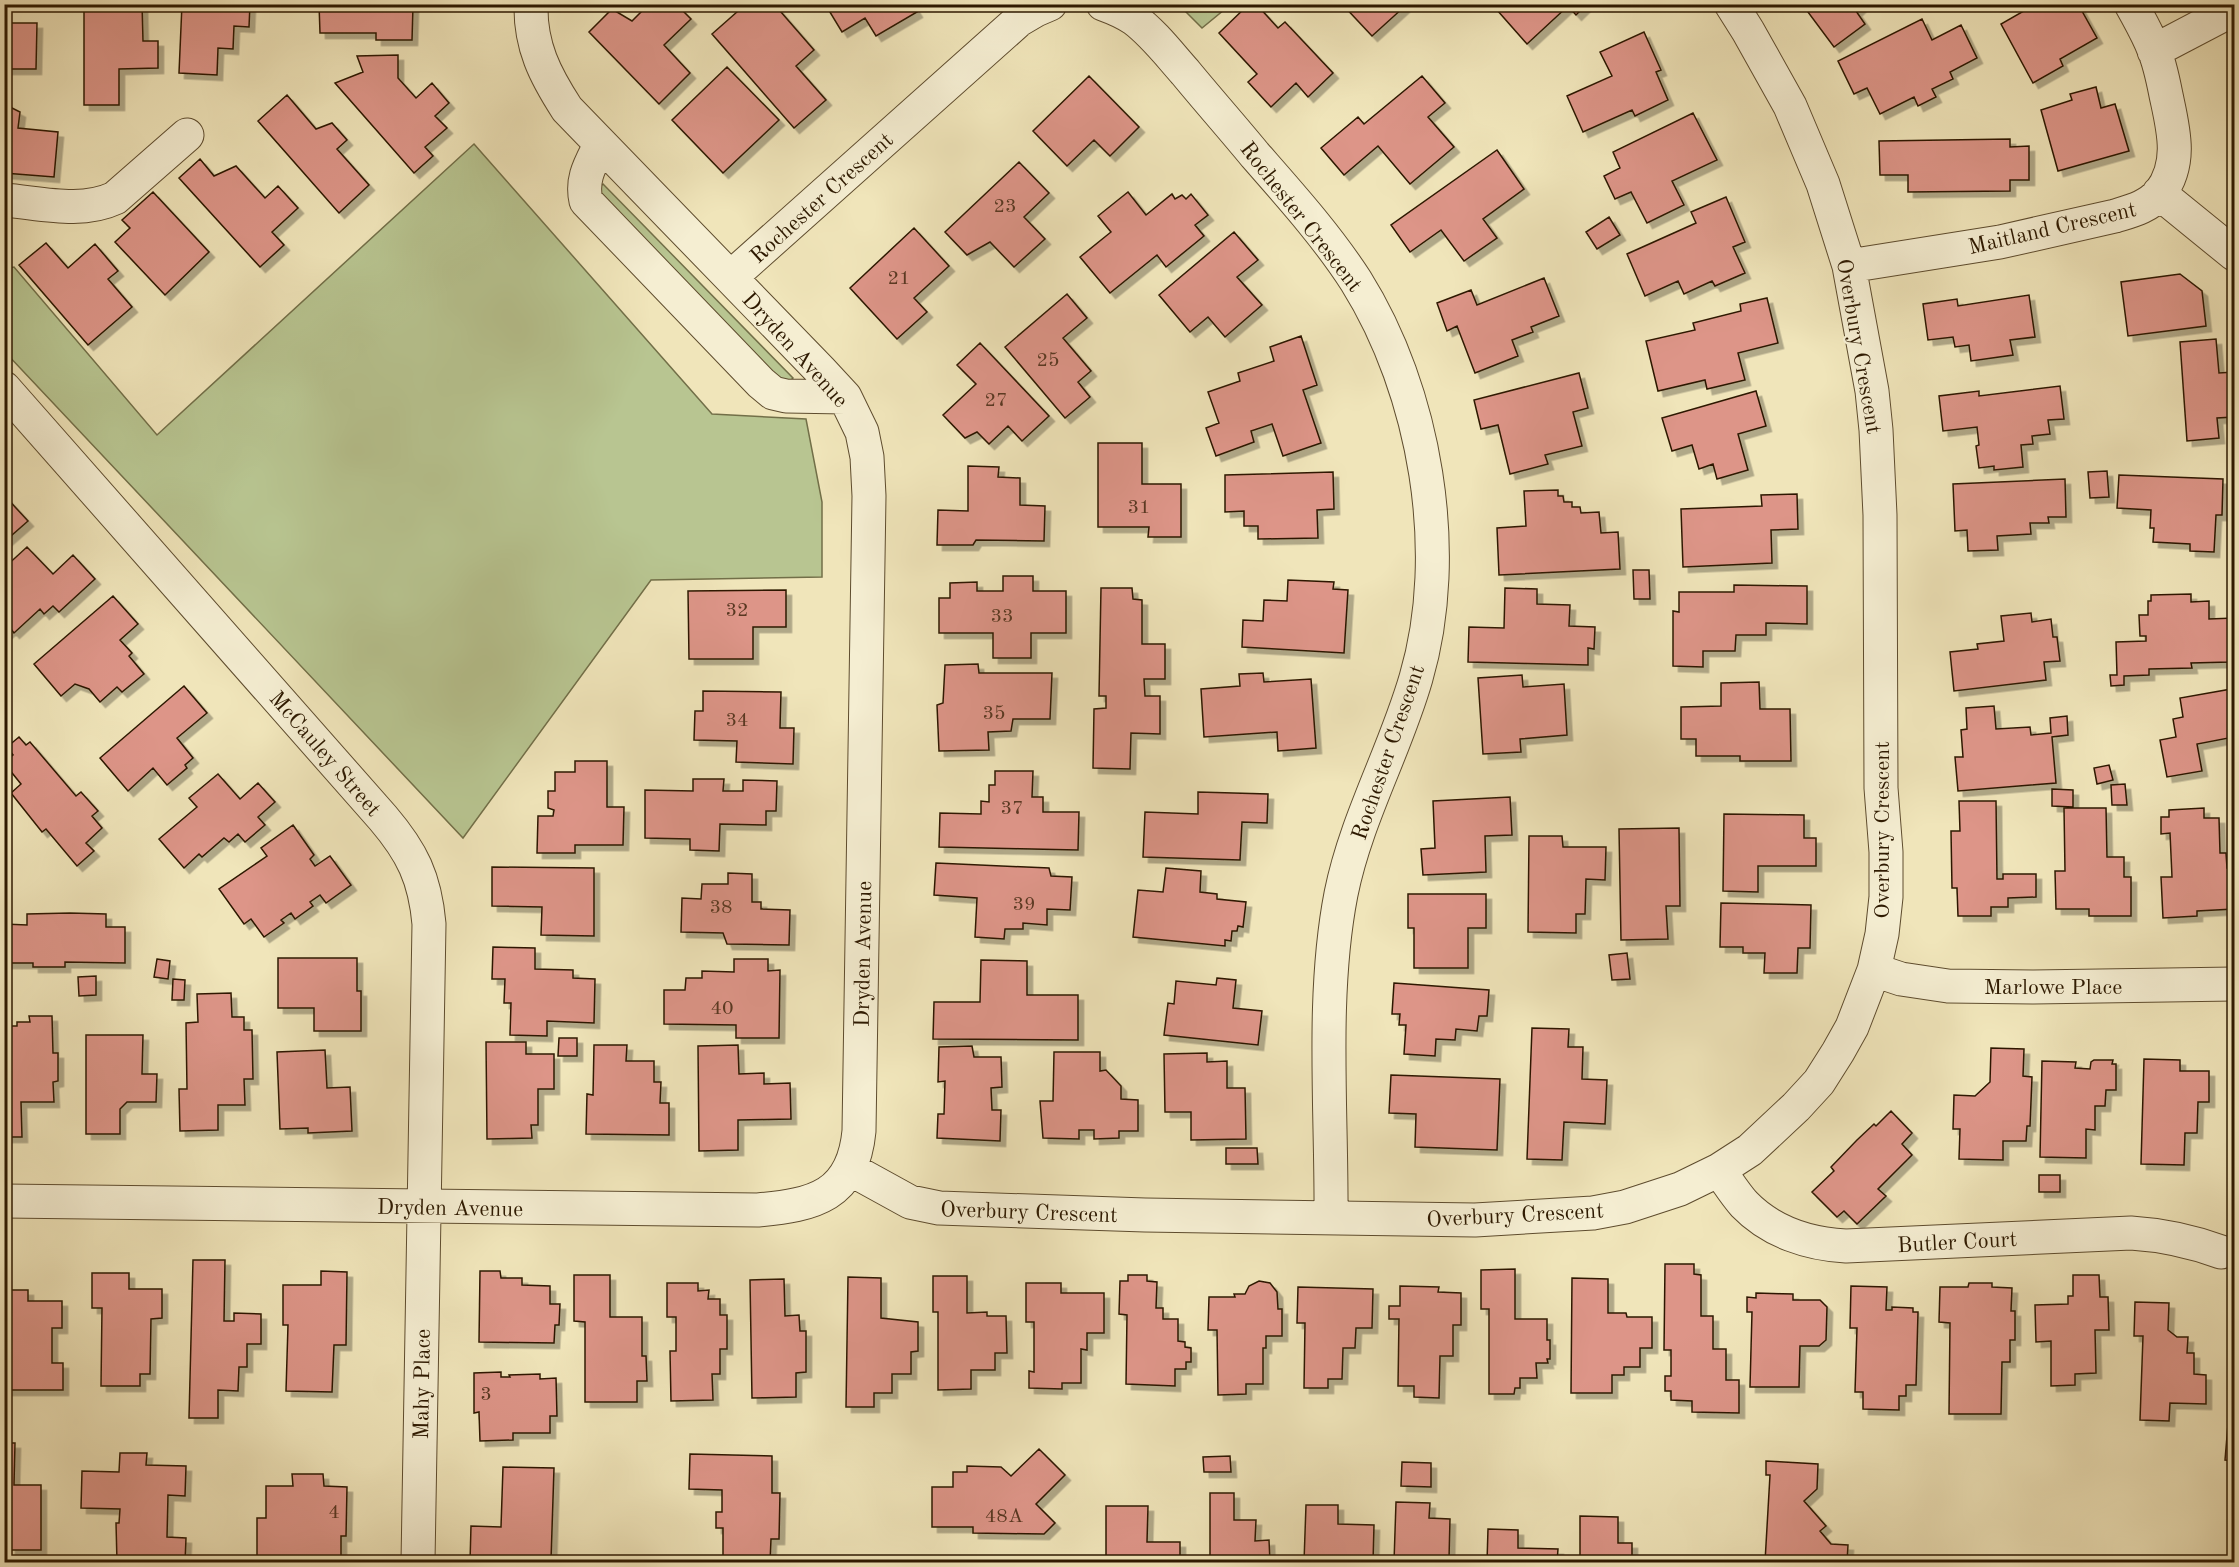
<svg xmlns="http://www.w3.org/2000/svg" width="2239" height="1567" font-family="'Old Standard TT',serif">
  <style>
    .green { fill: #b8c591; stroke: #726f48; stroke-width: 1.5 }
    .building { fill: #dd9588; stroke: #2d1900; stroke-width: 1.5; filter: url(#shadow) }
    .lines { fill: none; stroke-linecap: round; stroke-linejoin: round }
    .minor-casing { stroke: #5e4c2e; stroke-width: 35 }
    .minor { stroke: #f5eed2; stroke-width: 33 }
    .labels { text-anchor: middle; stroke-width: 4.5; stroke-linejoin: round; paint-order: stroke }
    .number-label { font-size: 20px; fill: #593822 }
    .street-label { font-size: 22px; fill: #2d1900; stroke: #f5eed2 }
  </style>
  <defs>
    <filter id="shadow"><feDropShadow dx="5.5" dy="5.5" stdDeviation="0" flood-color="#0004"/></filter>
  </defs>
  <rect width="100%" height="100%" fill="#f0e5ba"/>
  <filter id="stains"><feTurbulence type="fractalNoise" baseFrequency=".00333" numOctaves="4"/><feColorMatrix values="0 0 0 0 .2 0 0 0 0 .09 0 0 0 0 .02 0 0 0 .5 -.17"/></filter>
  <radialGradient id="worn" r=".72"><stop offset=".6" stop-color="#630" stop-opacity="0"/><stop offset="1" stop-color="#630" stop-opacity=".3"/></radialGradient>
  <path class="green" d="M1179,5H1230L1202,28Z
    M474,144L712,414L806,419L822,502V577L651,580L463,838L5,352L4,269L14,267L157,435Z
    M603,184L793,378L782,389L593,193Z"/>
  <path class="building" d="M84,4H142L143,41H158V68L119,69V105H84Z
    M182,4H250L249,27L234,26L233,49L218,48L217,75L179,73Z
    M319,4L413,6L412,40H376V33H320Z
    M649,4H676L691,19L664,45L690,73L659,104L589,32L612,9L632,21Z
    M746,4H774L814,50L796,66L826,100L794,128L712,34Z
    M825,4H912L917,12L876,36L865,18L842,32Z
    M1249,4H1256L1278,28L1285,22L1333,73L1308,97L1296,83L1271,107L1248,82L1257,74L1219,33Z
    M1342,4H1402L1404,7L1372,36Z
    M1503,4H1587L1576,15L1568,6L1527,44L1497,10Z
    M1802,4H1863L1856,11L1865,24L1834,47Z
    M2036,4H2065L2067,9L2078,4L2097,38L2060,59L2063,66L2033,83L2001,24Z
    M1922,19L1932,40L1961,25L1977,58L1950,72L1953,79L1932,89L1936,97L1918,106L1914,97L1880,114L1867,88L1854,94L1838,61Z
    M4,23H37L36,69H4Z
    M1644,32L1661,70L1656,72L1668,100L1635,116L1632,110L1583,132L1567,96L1612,76L1600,52Z
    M398,55V78L416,98L432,83L449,103L435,116L447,128L425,147L433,156L414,173L335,83L363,72L357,56Z
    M727,67L779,120L723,173L672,120Z
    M1089,76L1139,127L1110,156L1094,140L1067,166L1033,131Z
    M1422,76L1445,103L1428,117L1454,147L1410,184L1378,146L1344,175L1321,148L1358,117L1364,124Z
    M2096,87L2101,108L2115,104L2129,151L2058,171L2041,110L2072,100L2070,94Z
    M287,95L316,129L332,123L347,140L337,149L369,185L339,213L258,121Z
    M4,104L20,112L18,128L58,132L54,177L4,173Z
    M1693,113L1717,160L1672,181L1684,205L1647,223L1631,192L1615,199L1604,176L1620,168L1613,152Z
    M2010,139V147L2029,146V180H2010V191L1908,192V175H1880L1879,141Z
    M1497,150L1524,189L1483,219L1497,238L1464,261L1441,230L1410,252L1391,225Z
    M200,159L214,176L236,166L265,198L278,186L298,208L272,232L284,245L260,267L179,178Z
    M1019,162L1049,193L1024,217L1045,239L1014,267L990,242L967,255L945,232Z
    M153,192L209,252L165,295L115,242L130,228L122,220Z
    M1128,192L1146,215L1172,194L1175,199L1182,195L1186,199L1191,194L1208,215L1195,225L1204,236L1166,267L1157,255L1110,293L1080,257L1111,232L1098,216Z
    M1726,197L1745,242L1733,247L1745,273L1715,286L1712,281L1684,294L1678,281L1645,296L1627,254L1696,223L1691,212Z
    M1609,217L1620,235L1597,249L1586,232Z
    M914,228L949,266L914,298L927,312L897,339L850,288Z
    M1234,232L1258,260L1237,277L1262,305L1225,337L1208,317L1190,332L1159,295Z
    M46,243L68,268L95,244L118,271L108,279L132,307L88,345L19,265Z
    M2180,274L2202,291L2206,326L2128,336L2121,282Z
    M1544,278L1559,316L1531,327L1533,332L1512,340L1518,356L1475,373L1457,326L1447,331L1437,303L1471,290L1477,305Z
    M1067,294L1087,318L1063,338L1091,371L1078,382L1090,397L1065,418L1005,347Z
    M2029,295L2035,337L2010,340L2013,355L1971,361L1969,345L1955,347L1953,337L1928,340L1923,304L1957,299L1958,306Z
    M1767,298L1778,343L1738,353L1745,380L1707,389L1705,380L1658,391L1646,341L1695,330L1693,323L1741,311L1740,304Z
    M1301,336L1317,385L1303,390L1321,443L1283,456L1272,424L1251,431L1254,442L1216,456L1206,428L1219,423L1208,392L1240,381L1238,373L1274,361L1270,347Z
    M2216,339L2219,373L2234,372V417L2217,418L2219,438L2187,441L2180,342Z
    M980,343L1049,416L1022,441L1008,426L989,444L977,432L965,438L943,415L976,384L957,365Z
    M1579,373L1588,408L1573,412L1582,446L1545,455L1548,464L1510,474L1498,425L1481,429L1474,400Z
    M2060,386L2064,419L2048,420L2050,434L2032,436L2033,444L2021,445L2023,467L1994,470V466L1979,468L1976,446L1979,445L1977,427L1943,431L1939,396L1979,391V396Z
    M1756,391L1766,426L1738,434L1748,470L1717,479L1713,464L1699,469L1692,445L1672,451L1662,418Z
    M1098,443H1142V484H1181V537H1148L1149,527H1098Z
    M968,466L999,467L998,477L1020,478V505L1045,506L1044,541L976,540L973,545H937L938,510L968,511Z
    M2107,471L2109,497L2090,498L2088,472Z
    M1333,472L1334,509L1317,510L1318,538L1258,539V526H1244V511L1225,512V475Z
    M2119,475L2223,479L2222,515H2216L2214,552L2190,551V544L2153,542L2154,528H2150L2151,510L2117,508Z
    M2065,479L2066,517H2048L2049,523H2030L2031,534L1997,536L1998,550L1968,551L1967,530L1955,531L1953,484Z
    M1558,490V496H1563L1564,502H1572V507H1580L1581,513L1599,512L1601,533L1618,532L1620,569L1499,575L1497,528L1526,526L1524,491Z
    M1797,494L1798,529L1771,530L1772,563L1683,567L1681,509L1762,506L1761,495Z
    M4,495L28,521L4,542Z
    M27,547L53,574L73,555L95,579L59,612L53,606L44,614L40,609L14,633L11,629L4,635V582L9,578L4,573V568Z
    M1633,570H1649L1650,599H1634Z
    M1003,576H1033V591H1066V633H1031V658H993V633H939V598H950V583L977,582V591H1003Z
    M1288,580L1334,582L1333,589L1348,590L1344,653L1242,647L1243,620L1263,621L1264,600L1287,601Z
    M1734,585L1807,586V624L1766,623V635H1736L1735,651H1703V667L1673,666V611L1679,612V592H1734Z
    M1101,588H1132L1133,599L1142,600V644H1165V679H1144L1145,696H1160V734L1131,733L1130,769L1093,768L1094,709L1106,708V696H1099Z
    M1505,588L1537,589V604L1570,605L1569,626L1595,627L1594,649L1588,648V665L1468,662L1469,627L1504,628Z
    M786,590V627H753V659H689L688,591Z
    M2191,594V602L2209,601V619L2234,618V642L2229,641L2230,662L2191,663L2192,668L2149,669V675L2124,676V685L2111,686L2110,675H2117L2116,642L2146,641V636H2140L2139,615H2148V601H2151V595Z
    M113,596L138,624L120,640L132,653L129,656L144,674L122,692L117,687L100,702L89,689L75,684L61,696L34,664Z
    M2031,613L2032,622L2051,619L2053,637H2057L2060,661L2044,662L2046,680L1954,691L1950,652L1978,649L1977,644L2004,641L2001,616Z
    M978,664L979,673H1052L1050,719H1013L1011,731L988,732L989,750L939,751L937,705L943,703L945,665Z
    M1263,673L1264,682L1311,679L1316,748L1278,751L1277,732L1204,737L1201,689L1240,686L1239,674Z
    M1522,675L1523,687L1564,684L1567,735L1520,739L1521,752L1483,754L1478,678Z
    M2234,680V737L2197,744L2202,771L2167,777L2160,740L2176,737L2173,719L2183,717L2180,698L2231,689Z
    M1759,682L1760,709H1790L1791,761H1740V756H1696V739H1681V707L1721,706V683Z
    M184,686L207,713L177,738L193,758L185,765L187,768L167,785L153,768L128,791L100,758Z
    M703,691L781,692L780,728H794L793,764L736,762L737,741L694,740L695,711H703Z
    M1994,706L1996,729L2030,727L2031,735L2051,733L2050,718L2067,716L2068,735L2052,737L2056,783L1958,791L1955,757H1963L1961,730L1967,729L1966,708Z
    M19,737L26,745L30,742L76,796L81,792L98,811L92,816L102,828L86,843L94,851L77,866L46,829L42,832L11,793L21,784L4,763L13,755L7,747Z
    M575,761H607V807H624L623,845H575V853H537L538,816H553L554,810L548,808V791H555V772H575Z
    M2109,765L2113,780L2097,784L2094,768Z
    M995,771H1033L1032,797H1043V812H1079L1078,850L939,847L940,813L981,814V801L989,802V785H995Z
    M218,774L240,799L258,783L275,802L258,817L265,825L245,842L238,834L229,842L224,838L202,857L199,854L184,868L159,839L197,807L189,798Z
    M693,779H724L723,791H743V780L777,781L776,811H766V825L720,824L719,851L690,850V839L645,838V790L693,791Z
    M2125,784L2127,805H2112L2111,785Z
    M2052,789L2073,790V807L2052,806Z
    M1198,792L1268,794L1267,823L1242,822L1240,860L1143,857L1145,812L1198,814Z
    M1510,797L1512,835L1485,836L1486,872L1423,875L1421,849L1435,848L1433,801Z
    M1959,801H1996L1997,879H2003V874H2036V897L2008,898V907H1991V916H1958L1957,888H1952L1951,831H1960Z
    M2064,808H2106L2107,857H2124V877H2131V916H2089V909H2056L2055,871H2065Z
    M2204,808V818H2219L2220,853H2226L2227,868H2234V909L2197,911V916L2163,918L2161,877H2172L2170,833L2161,834V817H2169V810Z
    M1724,814L1804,815V838H1816V866H1758V892L1723,891Z
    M293,825L314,855L310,859L315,866L330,856L351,885L326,903L320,895L310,902L313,906L295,919L291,913L281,920L284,923L264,937L251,919L244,924L219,889L267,856L261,848Z
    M1679,828L1680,906H1666L1668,939L1621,940L1619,829Z
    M1529,836H1562L1563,847H1606L1605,880L1586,879L1585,914H1576V933L1528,932Z
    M936,863L1049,868L1051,876L1072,877L1070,910L1047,909V925L1023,923V929H1005L1004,939L975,937L977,898L934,895Z
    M492,867L594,868V936L541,935L542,907L492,906Z
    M1166,868L1201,871L1200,892L1217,894V899L1246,902L1243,927L1238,926L1237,931H1232L1231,941L1225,940V946L1133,937L1138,890L1163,892Z
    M728,873L752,874V902H761V909L790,910L789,945L727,944L723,933L681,932L682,898L701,899L702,884H728Z
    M1408,894H1486V928H1468V968H1414V928H1408Z
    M1721,903L1811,905L1810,948H1798L1797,973H1764L1765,953H1743V947H1720Z
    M70,913L106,914V927H125V963L65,962V967H33V963H4V924L27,925V914Z
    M493,947L535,948V969L573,970V978L595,979L594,1023L547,1021V1036L510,1035L511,1003H504L505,979H492Z
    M1627,953L1630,979L1612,980L1609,955Z
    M278,958H357V991H361V1031H314V1008H278Z
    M157,959L170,961L168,979L154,977Z
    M734,959H768V971L780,970L779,1038H736V1025L664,1024V990H685L686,978H702V971L734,972Z
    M981,960L1027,961V995H1078V1040L933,1039L934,1002H980Z
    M96,976V995L79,996L78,977Z
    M1217,978L1236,980L1233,1008L1262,1011L1258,1045L1164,1035L1168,1003L1174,1004L1176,981L1216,985Z
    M173,979L185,980L184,1000H172Z
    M1394,983L1489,990L1487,1016H1479L1477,1031L1456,1029L1455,1040L1436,1039L1435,1056L1404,1054L1406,1025H1399L1400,1014H1392Z
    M231,993L232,1017H244V1030H252L253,1079H244L245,1105H218V1130L180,1131L179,1089H187L186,1023L198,1022L197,994Z
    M29,1016H52L53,1053H58V1081L53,1082L54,1102H21L22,1137H4V1026H17V1022H30Z
    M1532,1028L1569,1029L1568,1047H1583L1582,1079L1607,1080L1605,1124L1564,1122L1562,1160L1527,1159Z
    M86,1035H143L142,1074H157L156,1102H127L120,1109V1134H86Z
    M559,1038H577V1056H558Z
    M486,1042H526V1054H554V1089H538V1125H531L532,1138L487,1139Z
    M594,1045H627L626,1061H654V1082H661L660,1103H669V1135L586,1134L587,1094L593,1095Z
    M738,1045L739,1074L764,1073V1084L790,1083L791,1119L738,1120V1150L699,1151L698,1046Z
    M972,1046L974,1057H1001L1002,1087L991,1088L992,1110H1001L1000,1141L937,1138L938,1114H944L945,1081L938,1082L939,1047Z
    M1991,1048L2024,1049L2023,1076L2032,1077L2030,1126H2027L2026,1141H2003V1160L1959,1159L1960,1129H1953L1954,1095L1975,1096L1990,1082Z
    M325,1050L327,1088L350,1087L352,1131L308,1133V1128L280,1129L277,1052Z
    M1054,1052H1100V1071L1106,1070L1121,1086V1099L1138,1100V1131H1119V1138L1094,1139V1130H1079V1139L1043,1138L1040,1101H1053Z
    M1207,1053V1062L1227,1061V1088H1245L1246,1139L1191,1140V1112H1165L1164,1054Z
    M2234,1053V1175H2231Z
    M2144,1059L2180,1060V1071H2209V1102H2198L2197,1133H2185L2184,1165L2141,1164Z
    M2094,1060H2113L2112,1064H2116V1090H2106L2105,1106H2095V1130L2086,1129V1158L2040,1157L2042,1061L2076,1062L2075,1068L2090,1069L2091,1062Z
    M1391,1075L1500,1079L1497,1150L1415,1147L1416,1114L1389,1113Z
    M1891,1111L1912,1133L1902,1144L1912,1155L1878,1189L1886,1196L1857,1224L1844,1211L1837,1217L1812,1192L1834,1171L1831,1167L1857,1140L1874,1124L1876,1126Z
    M1226,1148H1257L1258,1164H1226Z
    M2039,1175H2060V1192H2039Z
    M193,1260H225L224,1321H234V1313L261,1314V1344H247V1367H239L238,1391L218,1390V1418H189Z
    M1665,1264H1694V1274L1701,1275V1316H1713V1349H1726V1380H1739V1413L1692,1412V1401L1671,1400V1391H1665V1376H1671V1350H1664Z
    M1515,1269V1319H1547V1340H1550V1359H1547L1548,1363H1536L1537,1378H1520V1388H1515L1514,1394H1489V1309H1481V1270Z
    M321,1271L347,1272L346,1345H334L332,1392L286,1391L288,1325H283V1285H321Z
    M480,1271H500L501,1278H522V1285L550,1286V1304H560L559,1325H555L554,1343L479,1342Z
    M92,1273H129V1289H162V1318L151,1319L150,1374H140V1386H101L102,1308H92Z
    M574,1275H610V1317H642V1356H646L647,1381H637V1402H585V1322L574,1321Z
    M1128,1275H1147V1281L1157,1282L1156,1308H1163V1319H1178V1341L1185,1342V1347L1191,1348V1362H1186V1369H1175V1386L1126,1384L1127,1315L1119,1314L1120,1281H1128Z
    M2073,1275H2099L2100,1297H2108L2109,1330H2095L2096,1373L2075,1374V1385L2051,1386V1341L2036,1342L2035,1305L2068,1304V1296H2073Z
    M933,1276H967V1313L987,1312V1316H1006L1007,1353H995V1370H971V1389L938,1390V1312H933Z
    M848,1277L881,1278V1318L918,1322V1351L911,1352V1374H892V1393H874V1407H846Z
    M1572,1278L1608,1279V1313H1626L1627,1317H1652V1348H1640V1367H1624V1375H1612V1393H1571Z
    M784,1279L785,1316L799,1315L800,1331H806V1372L796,1373V1397L752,1398L750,1280Z
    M1259,1281L1270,1283L1277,1292L1278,1309H1282V1336H1266V1348H1263V1384H1246V1394L1218,1395L1217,1330H1208L1209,1297H1235L1234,1294H1245L1249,1286Z
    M667,1283H698V1291L709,1290L708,1299H720V1315H727V1349H720V1374H712L713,1400L671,1401L670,1351H676V1317H667Z
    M1026,1283H1061V1293H1104V1333H1087V1350L1081,1349V1383H1062V1389L1029,1388V1371L1034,1372V1322H1026Z
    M1969,1283H1992V1287L2012,1288L2011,1311H2015V1340H2010V1362H2002L2001,1414H1949L1950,1323L1939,1322L1940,1287H1968Z
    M1400,1286L1439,1287L1438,1292L1461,1293V1325H1453V1356H1440L1439,1398L1414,1397V1386H1398L1399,1319H1389V1306H1400Z
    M1851,1286L1887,1287L1886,1310H1892V1307L1913,1308V1312H1918L1916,1385H1906V1396H1899V1410L1863,1409V1392H1855L1857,1328H1850Z
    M1298,1287L1373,1289L1372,1328H1356L1355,1348H1343L1342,1379H1328V1388H1304L1305,1323H1297Z
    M4,1290H28V1301H62V1328H52V1363H63V1390H5Z
    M1756,1293L1793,1294V1300H1820L1827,1307L1826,1340L1819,1346H1800L1799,1387H1750L1752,1312H1747V1297L1756,1298Z
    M2135,1302L2169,1303L2168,1330L2177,1337H2188L2187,1353H2194V1374L2206,1375V1404L2170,1403L2169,1421L2140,1420L2143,1336H2134Z
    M501,1372V1377H510L509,1375L540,1374V1379L556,1378L557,1416H550V1433H513V1440L480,1441L479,1412L474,1413V1373Z
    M2228,1424L2234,1425V1461L2225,1460Z
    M4,1443H15L14,1485H41V1550H10V1529H4Z
    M1039,1449L1065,1475L1036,1504L1055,1523L1044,1534L973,1533V1527H932V1487H953V1472H967V1466L1001,1467L1011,1476Z
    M120,1453H147L146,1465L186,1466L185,1496L168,1495L167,1537L186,1538L185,1562H117L116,1523H119L120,1509L81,1508L82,1471L119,1472Z
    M690,1454L772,1456V1493H780L779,1539H771L770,1562H723V1528H716V1512H722V1490L689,1489Z
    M1230,1456L1231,1472H1204L1203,1457Z
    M1766,1461L1818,1464L1817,1489L1804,1501L1826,1526L1820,1531L1831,1544L1848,1545L1847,1562H1765L1770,1475H1766Z
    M1402,1462L1431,1463V1487L1401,1486Z
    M503,1467L554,1468L551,1560L534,1559V1562H470L471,1526L501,1527Z
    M292,1474H323L324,1486L347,1487L346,1536H341V1562H303V1557L257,1556V1518H266V1486H293Z
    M1210,1493H1234V1520H1256L1255,1541L1269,1540L1270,1562H1210Z
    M1396,1502L1430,1503L1429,1518L1450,1519L1449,1559L1464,1560V1562H1394Z
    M1306,1505H1338V1524L1374,1525L1373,1562H1304Z
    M1106,1506H1148L1147,1542H1180V1562H1106Z
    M1580,1516L1618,1517V1543H1632V1562H1580Z
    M1488,1529L1518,1530V1548L1558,1549L1557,1562H1487Z
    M1013,1558V1562H984V1559Z"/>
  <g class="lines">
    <g class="minor-casing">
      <path id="minor" d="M1103,4C1114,8 1124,12 1134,19C1153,33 1169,54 1185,72C1208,100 1232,127 1255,155C1290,195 1327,236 1356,281C1425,391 1453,552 1416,678C1395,751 1356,819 1341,894C1321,997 1332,1113 1331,1218
        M2154,51L2234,9
        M600,145C590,165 581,179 586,201L761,383L773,393L786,396L845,397
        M2159,193L2234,254
        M4,200C41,203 81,214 115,198L187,135
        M1849,266L2000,242L2115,216C2131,211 2148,207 2160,193C2183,163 2173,128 2166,95C2163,80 2160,64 2154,50C2148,34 2139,19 2131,4
        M731,277L1019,20L1036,10L1050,4
        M4,388L383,818C412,852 425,878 429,924L418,1562
        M1874,970L1901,979L1948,986L2033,987L2234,984
        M850,1169L910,1202L939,1208L1145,1215L1475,1220L1593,1213L1625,1207L1680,1189L1719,1170L1750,1150L1796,1107L1819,1082L1838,1052L1852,1027L1874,970L1882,934L1886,897V852L1881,788L1880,515L1876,430L1872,391L1849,266L1823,184L1790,106L1748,31L1731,4
        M1719,1170C1727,1181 1735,1194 1744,1204C1771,1232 1809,1244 1846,1246L2131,1233C2163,1235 2191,1241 2221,1252
        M4,1201L758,1210C814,1205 853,1196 859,1131L869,496L867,457L862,432L845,397L820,370L567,109C545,75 530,46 531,4"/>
    </g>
    <use href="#minor" class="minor"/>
  </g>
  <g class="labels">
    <g class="number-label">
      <text x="1005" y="212">23</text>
      <text x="899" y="284">21</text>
      <text x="1048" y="366">25</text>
      <text x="996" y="406">27</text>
      <text x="1139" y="513">31</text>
      <text x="737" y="616">32</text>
      <text x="1002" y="622">33</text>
      <text x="994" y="719">35</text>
      <text x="737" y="726">34</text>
      <text x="1012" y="814">37</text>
      <text x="1024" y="910">39</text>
      <text x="721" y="913">38</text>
      <text x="722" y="1014">40</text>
      <text x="486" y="1400">3</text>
      <text x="334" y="1518">4</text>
      <text x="1004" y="1522">48A</text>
    </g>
    <g class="street-label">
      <text transform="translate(821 197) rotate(-42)" y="8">Rochester Crescent</text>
      <text transform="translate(1302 216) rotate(52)" y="8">Rochester Crescent</text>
      <text transform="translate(2052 227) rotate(-13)" y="8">Maitland Crescent</text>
      <text transform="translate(1860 346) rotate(80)" y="8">Overbury Crescent</text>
      <text transform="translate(796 349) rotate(48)" y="8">Dryden Avenue</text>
      <text transform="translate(1387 752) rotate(-71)" y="8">Rochester Crescent</text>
      <text transform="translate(326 753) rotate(49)" y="8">McCauley Street</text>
      <text transform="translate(1881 830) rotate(-90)" y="8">Overbury Crescent</text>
      <text transform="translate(862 954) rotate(-89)" y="8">Dryden Avenue</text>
      <text x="2053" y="994">Marlowe Place</text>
      <text transform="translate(450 1207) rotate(1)" y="8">Dryden Avenue</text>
      <text transform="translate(1029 1211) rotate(2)" y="8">Overbury Crescent</text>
      <text transform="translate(1515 1214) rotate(-3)" y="8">Overbury Crescent</text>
      <text transform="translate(1957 1241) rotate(-3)" y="8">Butler Court</text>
      <text transform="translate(421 1384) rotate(-89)" y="8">Mahy Place</text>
    </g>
  </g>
  <rect width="2239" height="1567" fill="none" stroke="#f0e5ba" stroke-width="24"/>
  <rect x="6" y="6" width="2227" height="1555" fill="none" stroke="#2d1900" stroke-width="3"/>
  <rect x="12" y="12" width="2215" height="1543" fill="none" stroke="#2d1900" stroke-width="1.5"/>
  <rect width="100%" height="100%" filter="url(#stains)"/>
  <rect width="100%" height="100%" fill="url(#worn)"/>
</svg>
